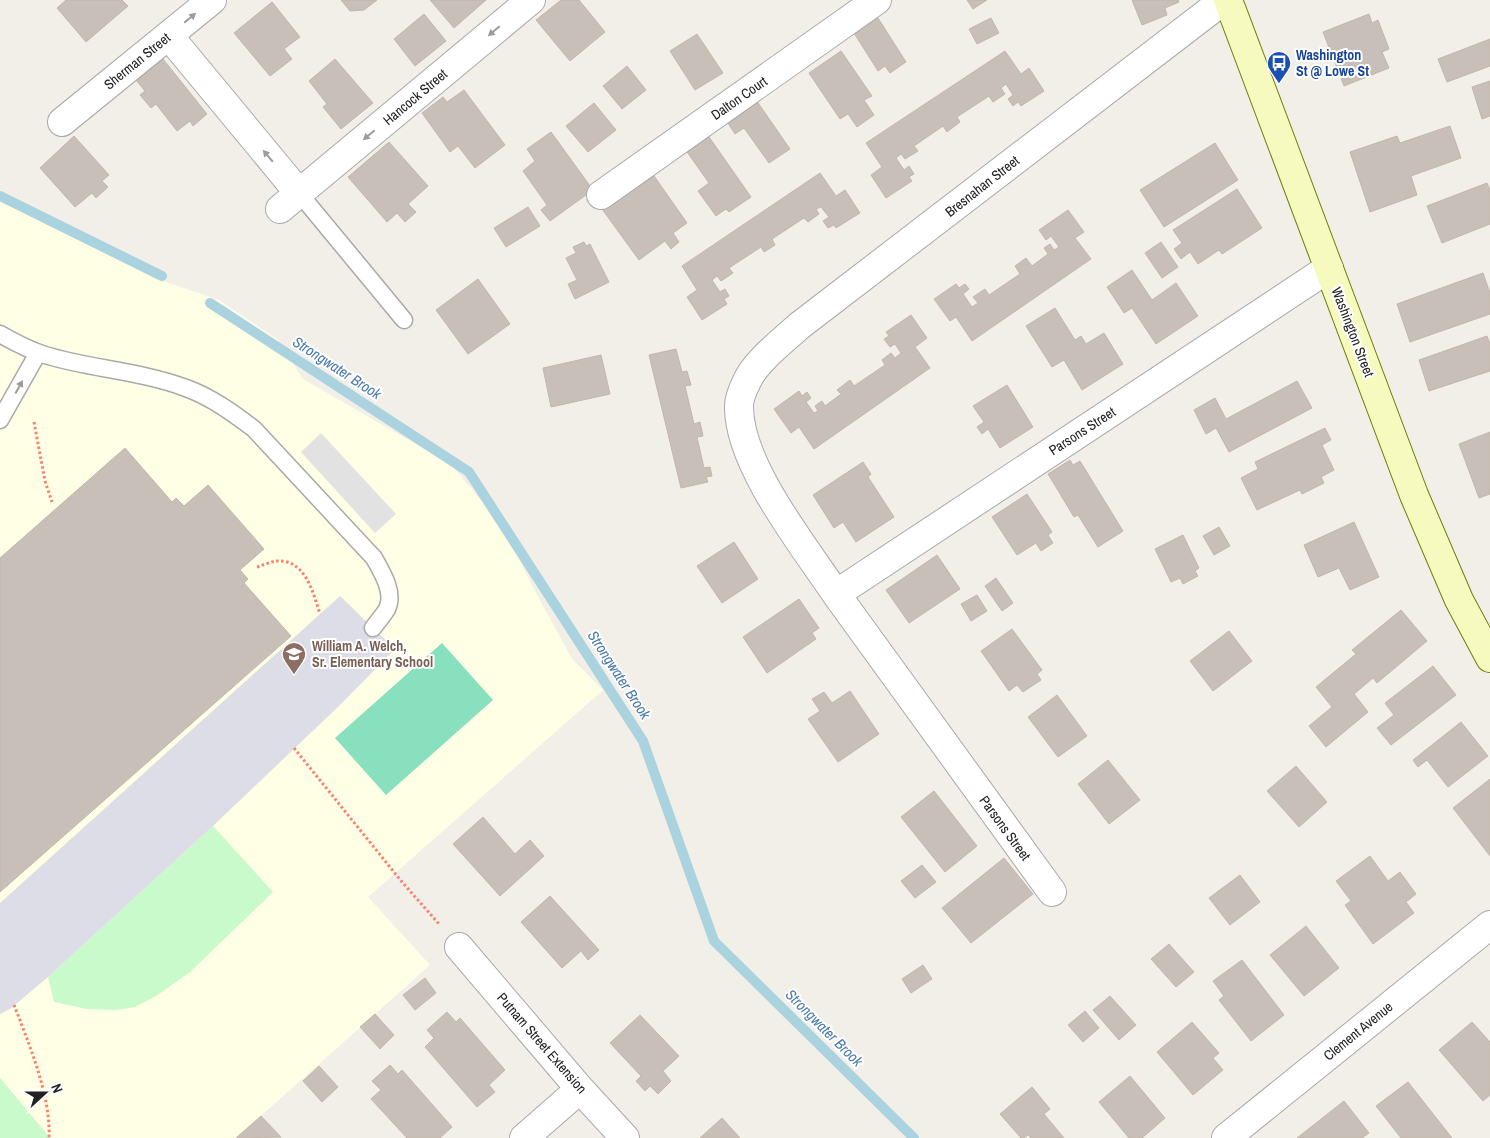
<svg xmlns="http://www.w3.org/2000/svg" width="1490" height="1138" font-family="'Archivo Narrow',sans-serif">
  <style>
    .education { fill: #ffffe5 }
    .park { fill: #c8facc }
    .pitch { fill: #88e0be }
    .parking { fill: #e2e2e2 }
    .plaza { fill: #dddde8 }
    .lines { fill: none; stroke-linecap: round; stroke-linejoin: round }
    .stream { stroke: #aad3df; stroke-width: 10 }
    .building { fill: #c7bfb8; stroke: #c4b6ab }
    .service-casing { stroke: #a9a9a9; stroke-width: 19 }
    .minor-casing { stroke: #a9a9a9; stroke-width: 30 }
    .secondary-casing { stroke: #707d05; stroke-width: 30 }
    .path { stroke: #fa8072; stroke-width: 3; stroke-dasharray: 2.5 2.5; stroke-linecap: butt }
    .service { stroke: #fff; stroke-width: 16 }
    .minor { stroke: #fff; stroke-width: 28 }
    .secondary { stroke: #f7fabf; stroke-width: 28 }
    .oneway { fill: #9c9c9c }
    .labels { text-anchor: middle; stroke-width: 4; stroke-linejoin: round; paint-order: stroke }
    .transit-label { font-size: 14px; font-weight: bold; fill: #164399; stroke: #fff; text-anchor: start }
    .street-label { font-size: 14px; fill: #222; stroke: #fff }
    .education-label { font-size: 14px; font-weight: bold; fill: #785e54; stroke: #fff; text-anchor: start }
    .water-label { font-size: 15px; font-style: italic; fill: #4a7aab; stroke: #fff }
  </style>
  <rect width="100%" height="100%" fill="#f2efe9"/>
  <path class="education" d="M0,199L154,278L219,300L278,340L303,379L450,464L501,523L537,595L572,659L603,690L368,897L430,965L236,1138H50L0,1078Z"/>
  <path class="park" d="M213,826L273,892L190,972L156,996L135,1007L116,1010L87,1009L54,1002L48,977Z
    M0,1078L50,1138H0Z"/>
  <path class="pitch" d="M442,643L493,700L386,795L335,738Z"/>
  <path class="parking" d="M321,433L396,514L375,533L301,452Z"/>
  <path class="plaza" d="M340,596L395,649L340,705L213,826L48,977L10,1009L0,1014V903Z"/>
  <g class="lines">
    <path class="stream" d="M0,196L162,276
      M210,303L469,472L643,741L714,941L914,1138"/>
  </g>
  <path class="building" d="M66,0H122L128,6L86,42L57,8Z
    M341,0H377L364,10L350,11Z
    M430,0H486L454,28Z
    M561,0H579L605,32L570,61L536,20Z
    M967,0H987L973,9Z
    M1132,0H1178L1179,2L1165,8L1167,15L1142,25Z
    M272,2L300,37L284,49L292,59L270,76L234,33Z
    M424,14L446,41L415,66L394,39Z
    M1369,14L1372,23L1378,20L1389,49L1382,52L1389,68L1344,86L1323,32Z
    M878,18L906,62L890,73L885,66L878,71L854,33Z
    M991,18L999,33L977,44L969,29Z
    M697,34L723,73L695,90L670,51Z
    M1490,39V66L1447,82L1438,59Z
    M841,51L872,96L864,100L874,115L857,127L848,114L840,119L809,73Z
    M1005,51L1021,74L1029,68L1044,91L1021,106L1018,102L1013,106L1008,99L1013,95L1006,84L1001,88L1005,94L993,102L989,96L957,117L960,122L947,132L943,126L914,146L918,151L905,159L901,154L896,158L904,170L909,166L914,174L909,177L912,181L886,198L871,175L882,167L866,143Z
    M163,59L207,114L193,126L190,121L177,131L156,104L151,108L140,95L145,91L136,80Z
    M335,59L373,103L341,129L323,107L327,104L309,81Z
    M627,66L646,90L622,109L603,86Z
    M1490,81V116L1482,119L1472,87Z
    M464,90L505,145L475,168L458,146L450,152L422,113L443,97L447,102Z
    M754,97L790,149L769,163L744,128L735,134L724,117Z
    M594,103L616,130L588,152L566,126Z
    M1450,126L1461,158L1411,176L1417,195L1370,212L1350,152L1397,136L1400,143Z
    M551,132L593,190L550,221L541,210L547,205L523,171L535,161L527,149Z
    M707,134L751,197L729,212L726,209L716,216L698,191L709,183L685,149Z
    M74,136L109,175L102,181L108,187L96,198L92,193L75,207L40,168Z
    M389,142L428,186L408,204L416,212L405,222L397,213L387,222L348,177Z
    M1215,143L1238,180L1164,227L1140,190Z
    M652,173L687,223L673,233L679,242L671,249L665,241L639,260L602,209Z
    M820,173L836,196L845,190L860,213L836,228L834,225L828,228L823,221L829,217L821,207L816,209L819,214L808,222L804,218L772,239L775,245L764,252L761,247L729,268L733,273L721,281L717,276L712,280L720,292L725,289L729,296L724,299L727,304L702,320L687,297L697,290L682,266Z
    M1487,183L1490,190V224L1442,243L1427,206Z
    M1237,189L1262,228L1222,254L1219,250L1198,264L1190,252L1181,259L1174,249L1182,243L1173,230Z
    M528,207L540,226L506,247L494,228Z
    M1068,210L1084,232L1075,238L1091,259L972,341L956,317L950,321L934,299L956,284L959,288L965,284L969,289L963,294L972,307L978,303L973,297L985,289L989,295L1020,274L1015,266L1026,258L1032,266L1048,254L1044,248L1050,244L1054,250L1059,247L1051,236L1046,240L1039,230Z
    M584,242L586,246L590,244L609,282L575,299L568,284L577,280L566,258L576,253L573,247Z
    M1161,242L1178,267L1162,278L1145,253Z
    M1132,270L1152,300L1176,283L1198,316L1156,344L1132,308L1124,313L1107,287Z
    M1483,273L1490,293V314L1410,342L1397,304Z
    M478,279L510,324L468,354L436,310Z
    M1055,308L1075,340L1081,336L1086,344L1104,333L1123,364L1082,390L1064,360L1052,367L1026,326Z
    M911,315L927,338L915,347L930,368L814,449L799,427L791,433L774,409L799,391L802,396L807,392L811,398L806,402L814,413L818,411L815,406L822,401L825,406L841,394L837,390L850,380L854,386L885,365L882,360L891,353L895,358L901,353L895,344L890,347L884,339L889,336L886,332Z
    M1487,336L1490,344V371L1429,391L1419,360Z
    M676,349L682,372L687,371L691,385L685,386L694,424L700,422L703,436L697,437L704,468L710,467L712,476L706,477L708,482L681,488L649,355Z
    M601,355L610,394L551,407L543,368Z
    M1297,381L1312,408L1229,452L1216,428L1206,434L1194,410L1215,398L1226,419Z
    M1007,385L1033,427L1000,448L988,429L982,434L977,427L984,422L973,406Z
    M1325,428L1331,440L1322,445L1334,470L1321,477L1324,483L1302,494L1300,490L1257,510L1241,478L1258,469L1255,462Z
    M1490,432V494L1479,498L1459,444Z
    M125,448L172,502L176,498L184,506L208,485L264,549L240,570L248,579L244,583L291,636L0,892V558Z
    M1070,460L1073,465L1080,461L1123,531L1098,547L1078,515L1074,517L1048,474Z
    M863,462L871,474L868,477L894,517L856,542L843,522L834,528L813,495Z
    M1027,494L1052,532L1048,535L1053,543L1041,551L1036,543L1017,555L992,517Z
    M1354,522L1379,577L1350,590L1339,568L1318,577L1304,545Z
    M1219,527L1230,546L1214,555L1203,536Z
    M1183,535L1199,568L1195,571L1198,576L1183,584L1180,578L1171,582L1155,549Z
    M734,542L758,579L722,603L697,566Z
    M937,555L960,589L909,623L886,590Z
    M996,578L1013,603L1002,611L985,586Z
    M977,595L987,611L971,621L961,604Z
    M799,599L819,628L812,633L816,639L767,673L743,637Z
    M1401,610L1427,641L1377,683L1373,678L1354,694L1368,712L1326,747L1309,726L1332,707L1316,687L1356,654L1352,650Z
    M1012,629L1042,670L1037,674L1041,680L1023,692L1017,685L1009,691L981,651Z
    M1229,631L1252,661L1213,691L1190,661Z
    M1433,666L1456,695L1391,745L1377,728L1394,715L1385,703Z
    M850,691L879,734L838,762L808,719L820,711L812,699L824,692L832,703Z
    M1057,695L1087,736L1058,757L1028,717Z
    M1461,722L1488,756L1448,787L1427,760L1418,767L1413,760Z
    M1108,760L1140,800L1109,824L1078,784Z
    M1296,766L1327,802L1299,827L1267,791Z
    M1490,779V856L1453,808Z
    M934,791L977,846L945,872L901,817Z
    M483,817L515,854L530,840L544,856L500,896L453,844Z
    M1370,856L1388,881L1400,872L1416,894L1406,902L1414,913L1373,944L1345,905L1351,901L1336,881Z
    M1004,858L1033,894L971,943L942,908Z
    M922,865L936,882L915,898L901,881Z
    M1240,875L1260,902L1230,925L1209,898Z
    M550,896L599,950L588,960L581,951L562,968L521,922Z
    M1306,926L1339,968L1304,996L1270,955Z
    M1169,944L1194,972L1176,987L1151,959Z
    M1242,960L1284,1015L1251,1041L1219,1000L1224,996L1213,981Z
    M923,965L932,979L911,993L902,979Z
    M425,978L436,993L415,1010L403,995Z
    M1110,996L1136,1025L1119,1040L1093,1010Z
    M1085,1011L1099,1028L1083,1042L1068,1025Z
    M447,1012L456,1022L460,1018L505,1070L489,1085L495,1092L477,1107L425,1047L434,1038L427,1030Z
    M375,1014L394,1035L380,1049L360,1027Z
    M640,1015L679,1056L663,1071L671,1081L658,1094L650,1086L645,1091L636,1081L641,1076L610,1043Z
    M1192,1022L1219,1053L1213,1058L1223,1070L1193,1095L1157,1052Z
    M1472,1022L1490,1042V1095L1483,1101L1439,1050Z
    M390,1065L398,1074L402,1070L452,1127L440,1138H407L371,1099L381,1090L372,1081Z
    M319,1066L338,1087L322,1102L303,1081Z
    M1130,1076L1165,1118L1142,1138H1129L1099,1102Z
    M1408,1082L1452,1138H1401L1376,1106Z
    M1032,1087L1050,1109L1044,1114L1064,1138H1031L1028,1135L1024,1138H1021L1000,1114Z
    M1344,1101L1369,1133L1362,1138H1297Z
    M261,1116L281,1137L236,1138Z
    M722,1118L740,1138H700Z"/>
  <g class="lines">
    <g class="service-casing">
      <path id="service" d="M299,193L404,320
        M0,334C14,342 29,350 45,355C91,369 141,371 186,388C211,397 233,413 254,429L374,558C382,572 395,593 387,609C383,616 377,622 373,628
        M0,420L38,353"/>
    </g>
    <g class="minor-casing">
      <path id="minor" d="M1224,0L799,326C784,340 755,362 747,381C744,387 739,399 739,406C738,464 804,546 836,594L1329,268
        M169,36L299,193
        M62,122L212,0
        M601,195L877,0
        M280,209L531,0
        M836,594L1052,892
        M459,947L580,1089L625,1138
        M524,1138L580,1089
        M1226,1138L1490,925"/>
    </g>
    <g class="secondary-casing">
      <path id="secondary" d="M1228,0L1414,495L1459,600L1490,658"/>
    </g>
    <path class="path" d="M34,422L45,481L52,502
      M257,567C263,565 270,562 276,561C306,559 313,593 320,614
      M294,748L402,882L440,925
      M14,1005C29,1044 51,1096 49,1138"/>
    <use href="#service" class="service"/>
    <use href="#minor" class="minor"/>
    <use href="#secondary" class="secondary"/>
  </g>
  <defs><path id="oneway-solid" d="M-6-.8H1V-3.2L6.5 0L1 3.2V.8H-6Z" transform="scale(1.25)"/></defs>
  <g class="oneway">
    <use href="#oneway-solid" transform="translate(190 18) rotate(-40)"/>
    <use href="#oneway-solid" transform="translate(494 31) rotate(140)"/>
    <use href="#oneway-solid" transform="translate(369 135) rotate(140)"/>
    <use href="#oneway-solid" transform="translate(268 156) rotate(-130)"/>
    <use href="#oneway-solid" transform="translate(19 387) rotate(-61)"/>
  </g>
  <defs>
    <g id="bus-pin" transform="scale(1.25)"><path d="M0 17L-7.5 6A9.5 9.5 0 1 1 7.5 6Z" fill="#1a4fb4" stroke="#fff"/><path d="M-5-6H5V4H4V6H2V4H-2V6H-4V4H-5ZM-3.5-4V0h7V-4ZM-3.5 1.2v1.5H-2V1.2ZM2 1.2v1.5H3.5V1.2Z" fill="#fff"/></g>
    <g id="school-pin" transform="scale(1.25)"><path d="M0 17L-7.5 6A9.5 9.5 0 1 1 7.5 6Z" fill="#8d6e63" stroke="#fff"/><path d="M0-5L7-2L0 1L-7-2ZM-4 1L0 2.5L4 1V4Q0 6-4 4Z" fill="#fff"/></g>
  </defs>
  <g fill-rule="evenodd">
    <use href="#bus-pin" x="1279" y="63"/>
    <use href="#school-pin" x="294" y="654"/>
  </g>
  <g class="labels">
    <g class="transit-label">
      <text x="1296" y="60">Washington<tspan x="1296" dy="16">St @ Lowe St</tspan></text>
    </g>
    <g class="street-label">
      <text transform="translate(137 61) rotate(-39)" y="5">Sherman Street</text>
      <text transform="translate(415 97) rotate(-40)" y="5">Hancock Street</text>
      <text transform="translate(739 98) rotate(-35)" y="5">Dalton Court</text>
      <text transform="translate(982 186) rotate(-38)" y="5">Bresnahan Street</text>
      <text transform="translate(1353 332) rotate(69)" y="5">Washington Street</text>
      <text transform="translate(1082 431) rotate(-33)" y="5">Parsons Street</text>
      <text transform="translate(1005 828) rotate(54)" y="5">Parsons Street</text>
      <text transform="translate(1358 1031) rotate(-39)" y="5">Clement Avenue</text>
      <text transform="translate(542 1043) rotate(49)" y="5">Putnam Street Extension</text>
    </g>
    <g class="education-label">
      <text x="312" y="651">William A. Welch,<tspan x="312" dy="16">Sr. Elementary School</tspan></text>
    </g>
    <g class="water-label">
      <text transform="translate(337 368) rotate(33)" y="5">Strongwater Brook</text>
      <text transform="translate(619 675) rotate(57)" y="5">Strongwater Brook</text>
      <text transform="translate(824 1028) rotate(45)" y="5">Strongwater Brook</text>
    </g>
  </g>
  <g transform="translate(45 1093) rotate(69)" stroke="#ffffff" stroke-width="4" paint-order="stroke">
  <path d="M0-4L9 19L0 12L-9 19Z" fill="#222222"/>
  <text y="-8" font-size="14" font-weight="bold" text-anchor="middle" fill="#222222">N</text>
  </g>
</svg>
